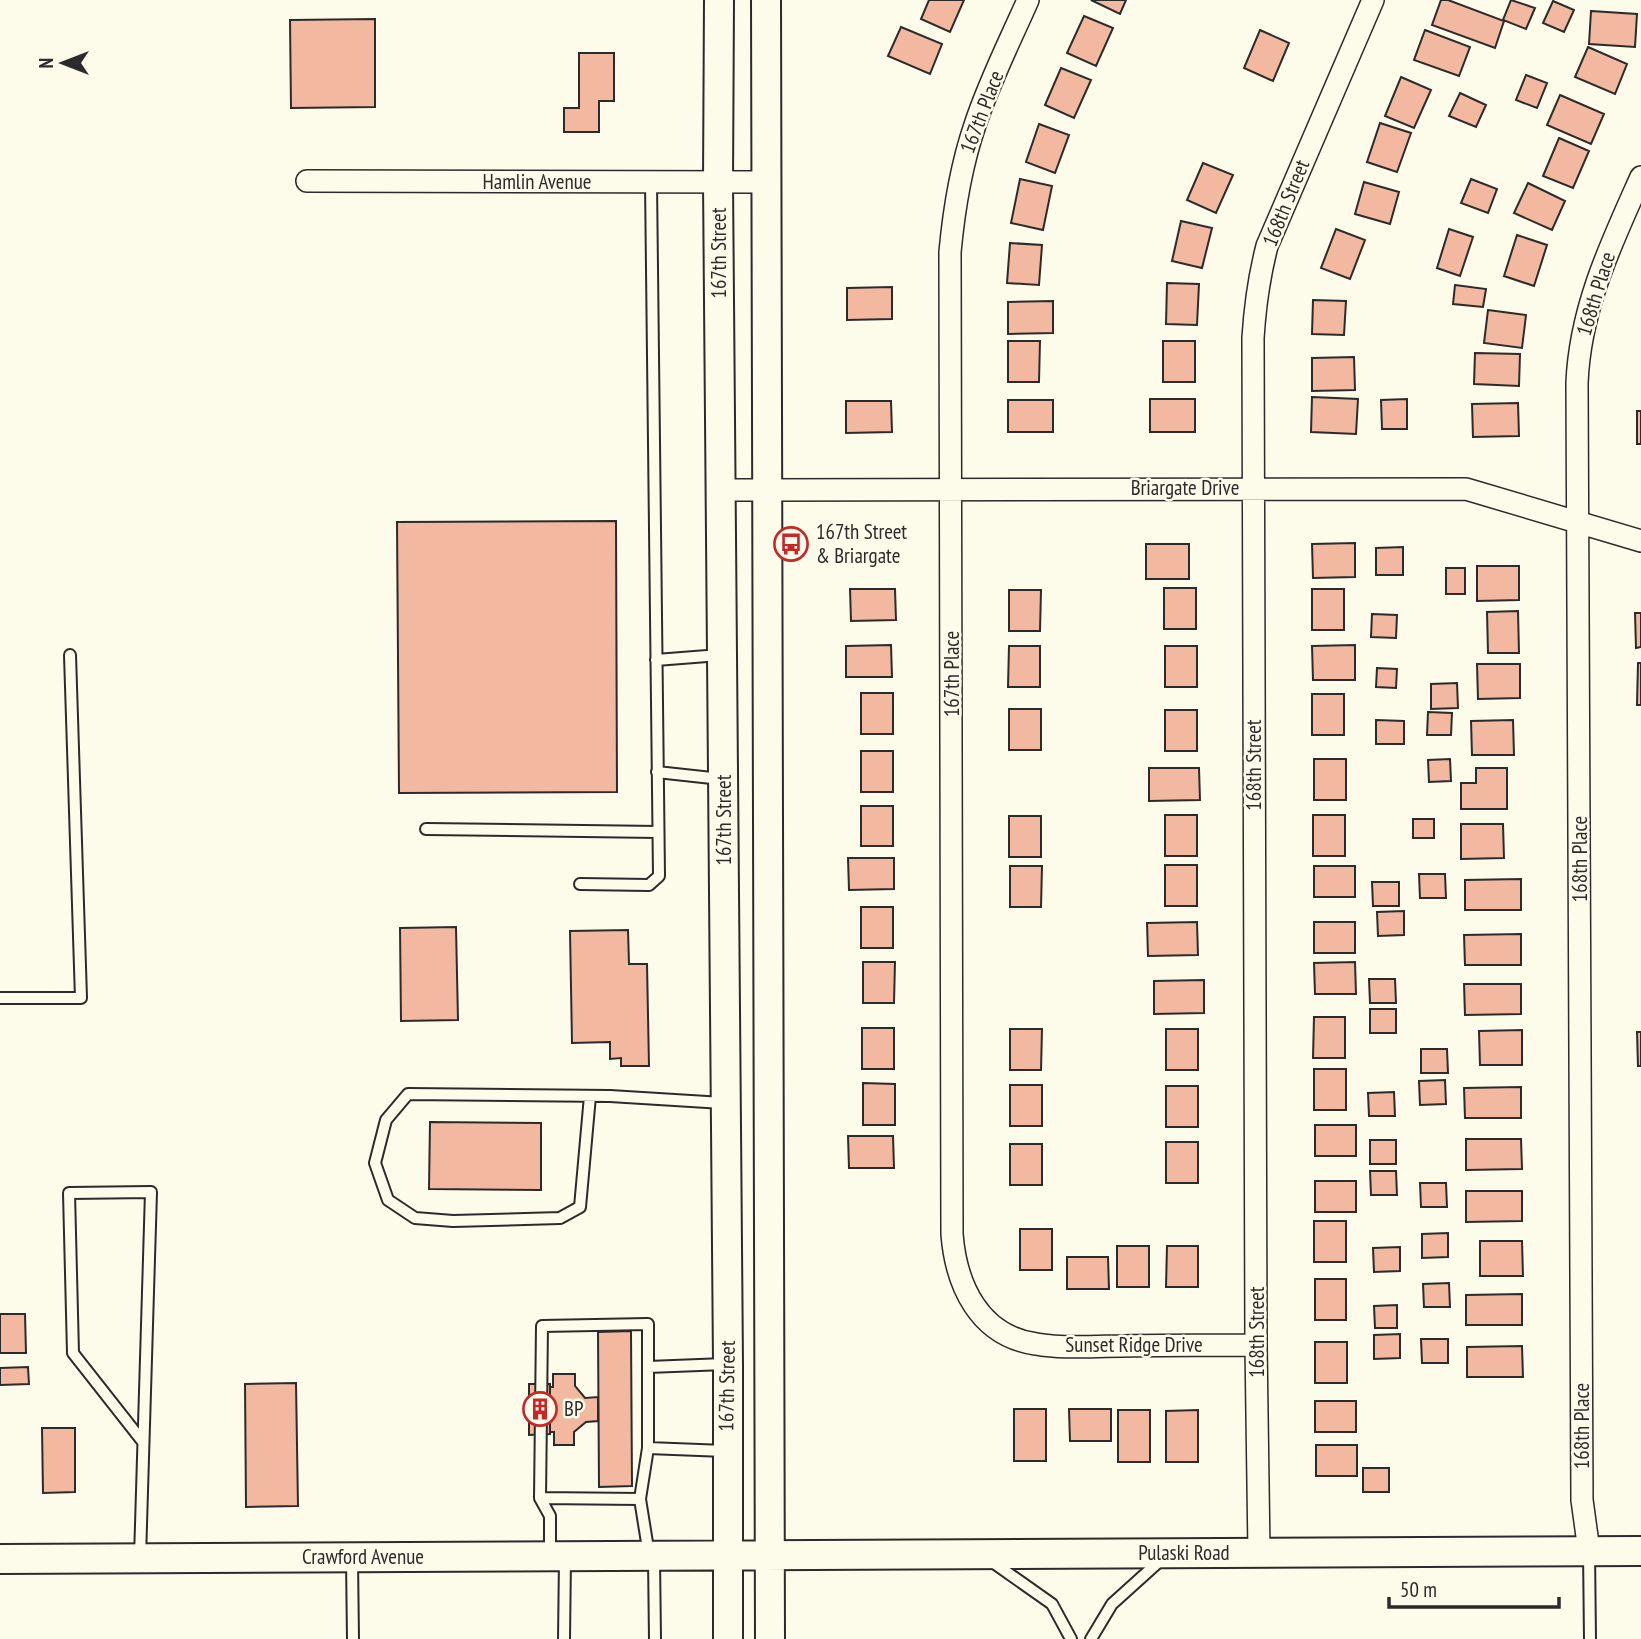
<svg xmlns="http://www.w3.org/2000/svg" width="1641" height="1639" font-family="'PT Sans Narrow',sans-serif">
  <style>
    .building { fill: #f2b8a0; stroke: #2b2b2b; stroke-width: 2 }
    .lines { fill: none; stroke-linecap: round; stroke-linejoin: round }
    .lane-casing { stroke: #2b2b2b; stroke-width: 14 }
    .street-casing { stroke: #2b2b2b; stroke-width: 24 }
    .secondary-casing { stroke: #2b2b2b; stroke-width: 32 }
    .lane { stroke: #fdfbea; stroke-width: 10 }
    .street { stroke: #fdfbea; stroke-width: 21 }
    .secondary { stroke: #fdfbea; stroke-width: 28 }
    .labels { text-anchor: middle; stroke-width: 5; stroke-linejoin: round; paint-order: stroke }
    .street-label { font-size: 21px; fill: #2b2b2b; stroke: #fdfbea }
    .poi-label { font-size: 21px; fill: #2b2b2b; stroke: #fdfbea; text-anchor: start }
  </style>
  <rect width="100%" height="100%" fill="#fdfbea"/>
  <path class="building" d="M929,0H964L950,32L921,19Z
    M1091,0H1126L1120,14Z
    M1441,0H1448L1504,21L1495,48L1432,25Z
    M1511,0L1535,8L1526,29L1503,20Z
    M1553,1L1574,10L1564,32L1543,23Z
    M1591,11L1637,14L1635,47L1589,44Z
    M1084,16L1113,28L1096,66L1067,53Z
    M375,19V107L291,108L290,20Z
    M901,27L942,44L930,74L888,56Z
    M1260,30L1289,43L1273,81L1244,68Z
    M1425,30L1470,47L1459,76L1414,60Z
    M1588,47L1627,64L1615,94L1575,77Z
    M579,53H614V101H599V132H564V108H579Z
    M1061,68L1091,80L1074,118L1045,105Z
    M1526,75L1547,83L1537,108L1516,100Z
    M1401,77L1431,90L1414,128L1385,116Z
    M1460,93L1486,105L1476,127L1449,116Z
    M1560,95L1604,114L1591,144L1547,125Z
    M1380,123L1411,133L1397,172L1367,162Z
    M1039,124L1069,135L1055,173L1026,162Z
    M1559,138L1589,151L1573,188L1543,176Z
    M1203,163L1233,175L1216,213L1187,200Z
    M1020,179L1052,186L1043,230L1011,223Z
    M1471,179L1497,189L1488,213L1461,203Z
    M1364,182L1399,192L1390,224L1355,214Z
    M1528,183L1565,201L1552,230L1514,213Z
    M1181,221L1212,228L1202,268L1172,261Z
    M1336,229L1365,240L1350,279L1321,268Z
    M1449,229L1473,237L1460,276L1437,268Z
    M1517,235L1547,245L1534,286L1504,276Z
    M1010,243L1042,245L1039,285L1007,283Z
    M1167,283L1199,284L1197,325L1166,324Z
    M1455,285L1486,289L1483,307L1453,304Z
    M892,287V319L847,320V288Z
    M1313,300L1346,301L1344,335L1312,334Z
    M1053,301V333L1008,334V302Z
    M1488,310L1526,315L1522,348L1484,343Z
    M1008,341H1040L1039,382H1008Z
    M1163,341H1195V382H1163Z
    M1475,353L1520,354L1519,386L1474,384Z
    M1354,357L1355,390L1312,391V358Z
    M1312,397L1358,399L1356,434L1311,432Z
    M1150,399H1195V432H1150Z
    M1407,399V429H1382L1381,400Z
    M1008,400H1053V432H1008Z
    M846,401H891L892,432L846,433Z
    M1518,403L1519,436L1473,437L1472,404Z
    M1637,411H1641V444H1637Z
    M616,521L617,792L399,793L397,522Z
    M1355,543V577L1313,578L1312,544Z
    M1146,544H1189V579H1146Z
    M1403,547V575H1376V548Z
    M1477,566H1519V600L1477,601Z
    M1446,568H1465V594H1446Z
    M1164,588H1196V629H1164Z
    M850,589H895L896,620L851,621Z
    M1312,589H1344V630H1312Z
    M1009,590H1041L1040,631H1009Z
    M1518,611L1519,653H1488L1487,612Z
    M1635,613H1641V647L1636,648Z
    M1372,614L1397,615L1396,638L1371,637Z
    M891,645L892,677H846V646Z
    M1355,645V680H1313L1312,646Z
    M1009,646H1040V687H1008Z
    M1165,646H1197V687H1165Z
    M1638,663H1641V705H1637Z
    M1477,664H1520V698L1478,699Z
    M1377,668L1397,669L1396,688L1376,687Z
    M1457,683L1458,708L1431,709V684Z
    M861,693H893V734H861Z
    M1312,694H1344V735H1312Z
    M1009,709H1041V750H1009Z
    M1165,710H1197V751H1165Z
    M1428,712L1452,713L1451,735H1427Z
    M1376,720L1404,721V744H1376Z
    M1513,720L1514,755H1472L1471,721Z
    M861,751H893V792H861Z
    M1314,759H1346V800H1314Z
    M1450,759L1451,781L1429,782L1428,760Z
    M1149,768H1199L1200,800L1149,801Z
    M1476,768H1507V809H1461V783H1476Z
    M861,806H893V846H861Z
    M1165,815H1197V856H1165Z
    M1313,815H1345V856H1313Z
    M1009,816H1041V857H1009Z
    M1413,819H1434V838H1413Z
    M1461,824H1503L1504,858L1461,859Z
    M848,858H894V889L849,890Z
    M1165,865H1197V906H1165Z
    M1010,866H1042L1041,907H1010Z
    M1314,866H1355V897H1314Z
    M1419,874H1445L1446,898H1420Z
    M1521,879V910H1465V880Z
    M1372,882H1399V906H1373Z
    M861,907H893V948H861Z
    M1404,911V935L1378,936L1377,912Z
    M1197,922L1198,955L1148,956L1147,923Z
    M1314,922H1355V953H1314Z
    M456,927L458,1020L401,1021L400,928Z
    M628,930L629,964H647L649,1066H621V1058L610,1059V1042L572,1043L570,931Z
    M1521,934V965H1465L1464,935Z
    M863,962H895L894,1003H863Z
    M1355,962L1356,994H1315L1314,963Z
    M1369,979H1395L1396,1003H1370Z
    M1204,980V1013L1154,1014V981Z
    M1464,984H1521V1014L1465,1015Z
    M1370,1009H1396V1033H1370Z
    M1314,1017H1345V1058H1313Z
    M862,1028H894V1069H862Z
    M1010,1029H1042L1041,1070H1010Z
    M1166,1029H1198V1070H1166Z
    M1522,1030V1065H1480L1479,1031Z
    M1637,1032H1641V1066H1638Z
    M1421,1049H1447L1448,1073H1421Z
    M1314,1069H1346V1110H1314Z
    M1445,1080L1446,1104L1420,1105L1419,1081Z
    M863,1083L895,1084V1125H863Z
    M1010,1085H1042V1126H1010Z
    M1166,1086H1198V1127H1166Z
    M1521,1087V1118H1465L1464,1088Z
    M1394,1092L1395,1116H1369L1368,1093Z
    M430,1122L541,1123V1190L429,1189Z
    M1315,1125H1356V1156H1315Z
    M848,1136H893L894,1168H849Z
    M1466,1139H1521L1522,1169L1466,1170Z
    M1370,1140H1396V1164H1370Z
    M1166,1142H1198V1183H1166Z
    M1010,1144H1042V1185H1010Z
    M1370,1171H1396L1397,1195H1371Z
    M1315,1181H1356V1212H1315Z
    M1420,1183H1446L1447,1207H1421Z
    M1466,1191H1522V1221L1466,1222Z
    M1314,1221H1346V1262H1314Z
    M1020,1229H1052V1270H1020Z
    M1448,1233V1257L1422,1258V1234Z
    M1480,1241H1522L1523,1276H1480Z
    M1117,1246H1149V1287H1117Z
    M1167,1246H1198V1287H1166Z
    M1400,1247V1271L1374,1272L1373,1248Z
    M1067,1257H1108L1109,1289H1067Z
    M1315,1279H1346V1320H1315Z
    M1449,1283L1450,1307H1424L1423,1284Z
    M1522,1294V1325H1466V1295Z
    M1397,1305V1328H1375L1374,1306Z
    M0,1314H25L26,1353H0Z
    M631,1331L632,1486L599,1487L598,1332Z
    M1400,1334V1358L1374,1359V1335Z
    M1421,1339H1448V1363H1422Z
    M1315,1342H1347V1383H1315Z
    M1522,1346L1523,1377H1467V1347Z
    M28,1367L29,1384L0,1385V1368Z
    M553,1374H575V1386L585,1398L598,1397V1421L586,1422L574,1432V1445H554V1432H550V1387H553Z
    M296,1383L298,1506L246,1507L245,1384Z
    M529,1384H550V1434L529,1435Z
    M1315,1401H1356V1432H1315Z
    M1014,1409H1046V1461H1014Z
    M1069,1409H1111V1441H1070Z
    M1118,1410H1150V1462H1118Z
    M1198,1410V1462H1166V1411Z
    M42,1428H75V1492L43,1493Z
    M1316,1445H1357V1476H1316Z
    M1363,1468H1389V1492H1363Z"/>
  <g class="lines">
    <g class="lane-casing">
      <path id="lane" d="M656,660L720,655
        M657,772L721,779
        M426,829L658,832
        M580,884L649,885L659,876L651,182
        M0,998H81L70,655
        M590,1096L580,1207L560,1218L453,1221L415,1218L388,1200L375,1163L386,1120L408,1094L610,1096L723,1103
        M648,1367L725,1364
        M648,1448L725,1451
        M540,1498L640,1499
        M1589,1551L1590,1639
        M550,1556V1516L540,1498L542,1326L648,1324V1448L640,1499L649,1555
        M140,1558L151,1192L69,1193L73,1353L143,1442
        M654,1558L655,1639
        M352,1560L353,1639
        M991,1561L1052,1604L1071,1639
        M564,1639L565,1558
        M1091,1639L1112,1604L1163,1558"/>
    </g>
    <g class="street-casing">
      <path id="street" d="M1028,0C1010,41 989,82 975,125C961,166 954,209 950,252L952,1234C956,1285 979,1336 1036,1344C1063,1349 1093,1346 1122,1346C1167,1345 1211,1345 1256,1345
        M307,181L766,182
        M721,490L1466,489L1641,541
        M1589,1551L1582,1500L1577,383C1580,308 1611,244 1641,177
        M1259,1552L1256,1345L1253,338C1255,306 1259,277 1267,246L1373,0"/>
    </g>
    <g class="secondary-casing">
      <path id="secondary" d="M719,0L718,182L728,1364V1639
        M766,0L770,1639
        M0,1559L1641,1551"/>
    </g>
    <use href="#lane" class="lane"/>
    <use href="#street" class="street"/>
    <use href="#secondary" class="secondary"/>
  </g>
  <defs>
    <g id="bus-ring" transform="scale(1.75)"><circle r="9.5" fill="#fdfbea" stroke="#c62828" stroke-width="1.5"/><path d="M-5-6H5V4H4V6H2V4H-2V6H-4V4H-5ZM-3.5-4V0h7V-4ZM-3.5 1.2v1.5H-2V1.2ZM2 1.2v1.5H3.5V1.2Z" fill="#c62828"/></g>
    <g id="building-ring" transform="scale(1.75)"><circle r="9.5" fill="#fdfbea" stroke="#c62828" stroke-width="1.5"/><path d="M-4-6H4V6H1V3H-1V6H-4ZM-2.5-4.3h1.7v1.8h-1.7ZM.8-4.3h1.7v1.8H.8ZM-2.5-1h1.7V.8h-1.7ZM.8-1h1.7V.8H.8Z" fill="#c62828"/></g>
  </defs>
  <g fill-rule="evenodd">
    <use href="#bus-ring" x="791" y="544"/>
    <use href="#building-ring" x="540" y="1409"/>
  </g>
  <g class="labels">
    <g class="street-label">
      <text transform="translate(982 112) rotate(-69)" y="7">167th Place</text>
      <text x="537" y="189">Hamlin Avenue</text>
      <text transform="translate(1286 203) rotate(-68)" y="7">168th Street</text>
      <text transform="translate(719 253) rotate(-90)" y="7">167th Street</text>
      <text transform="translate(1596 294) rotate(-73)" y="7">168th Place</text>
      <text x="1185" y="495">Briargate Drive</text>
      <text transform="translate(952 674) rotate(-90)" y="7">167th Place</text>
      <text transform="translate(1254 765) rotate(-90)" y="7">168th Street</text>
      <text transform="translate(724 820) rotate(-90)" y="7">167th Street</text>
      <text transform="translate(1580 859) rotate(-90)" y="7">168th Place</text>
      <text transform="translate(1257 1332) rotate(-90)" y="7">168th Street</text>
      <text x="1134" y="1352">Sunset Ridge Drive</text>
      <text transform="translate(727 1386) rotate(-89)" y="7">167th Street</text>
      <text transform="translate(1582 1426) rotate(-90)" y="7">168th Place</text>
      <text x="1184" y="1560">Pulaski Road</text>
      <text x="363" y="1564">Crawford Avenue</text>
    </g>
    <g class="poi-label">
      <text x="816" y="539">167th Street<tspan x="816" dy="24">&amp; Briargate</tspan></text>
      <text x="564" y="1416">BP</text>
    </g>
  </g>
  <g transform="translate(63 63) rotate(270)" stroke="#fdfbea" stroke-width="5" paint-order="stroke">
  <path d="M0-5L12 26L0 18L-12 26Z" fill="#2b2b2b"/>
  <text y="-10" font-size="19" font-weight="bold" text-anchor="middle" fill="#2b2b2b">N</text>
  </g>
  <path d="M1389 1597v10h170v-10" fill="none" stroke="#2b2b2b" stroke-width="3.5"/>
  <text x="1400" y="1597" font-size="21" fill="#2b2b2b" stroke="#fdfbea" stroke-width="5" paint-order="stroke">50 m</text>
</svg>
